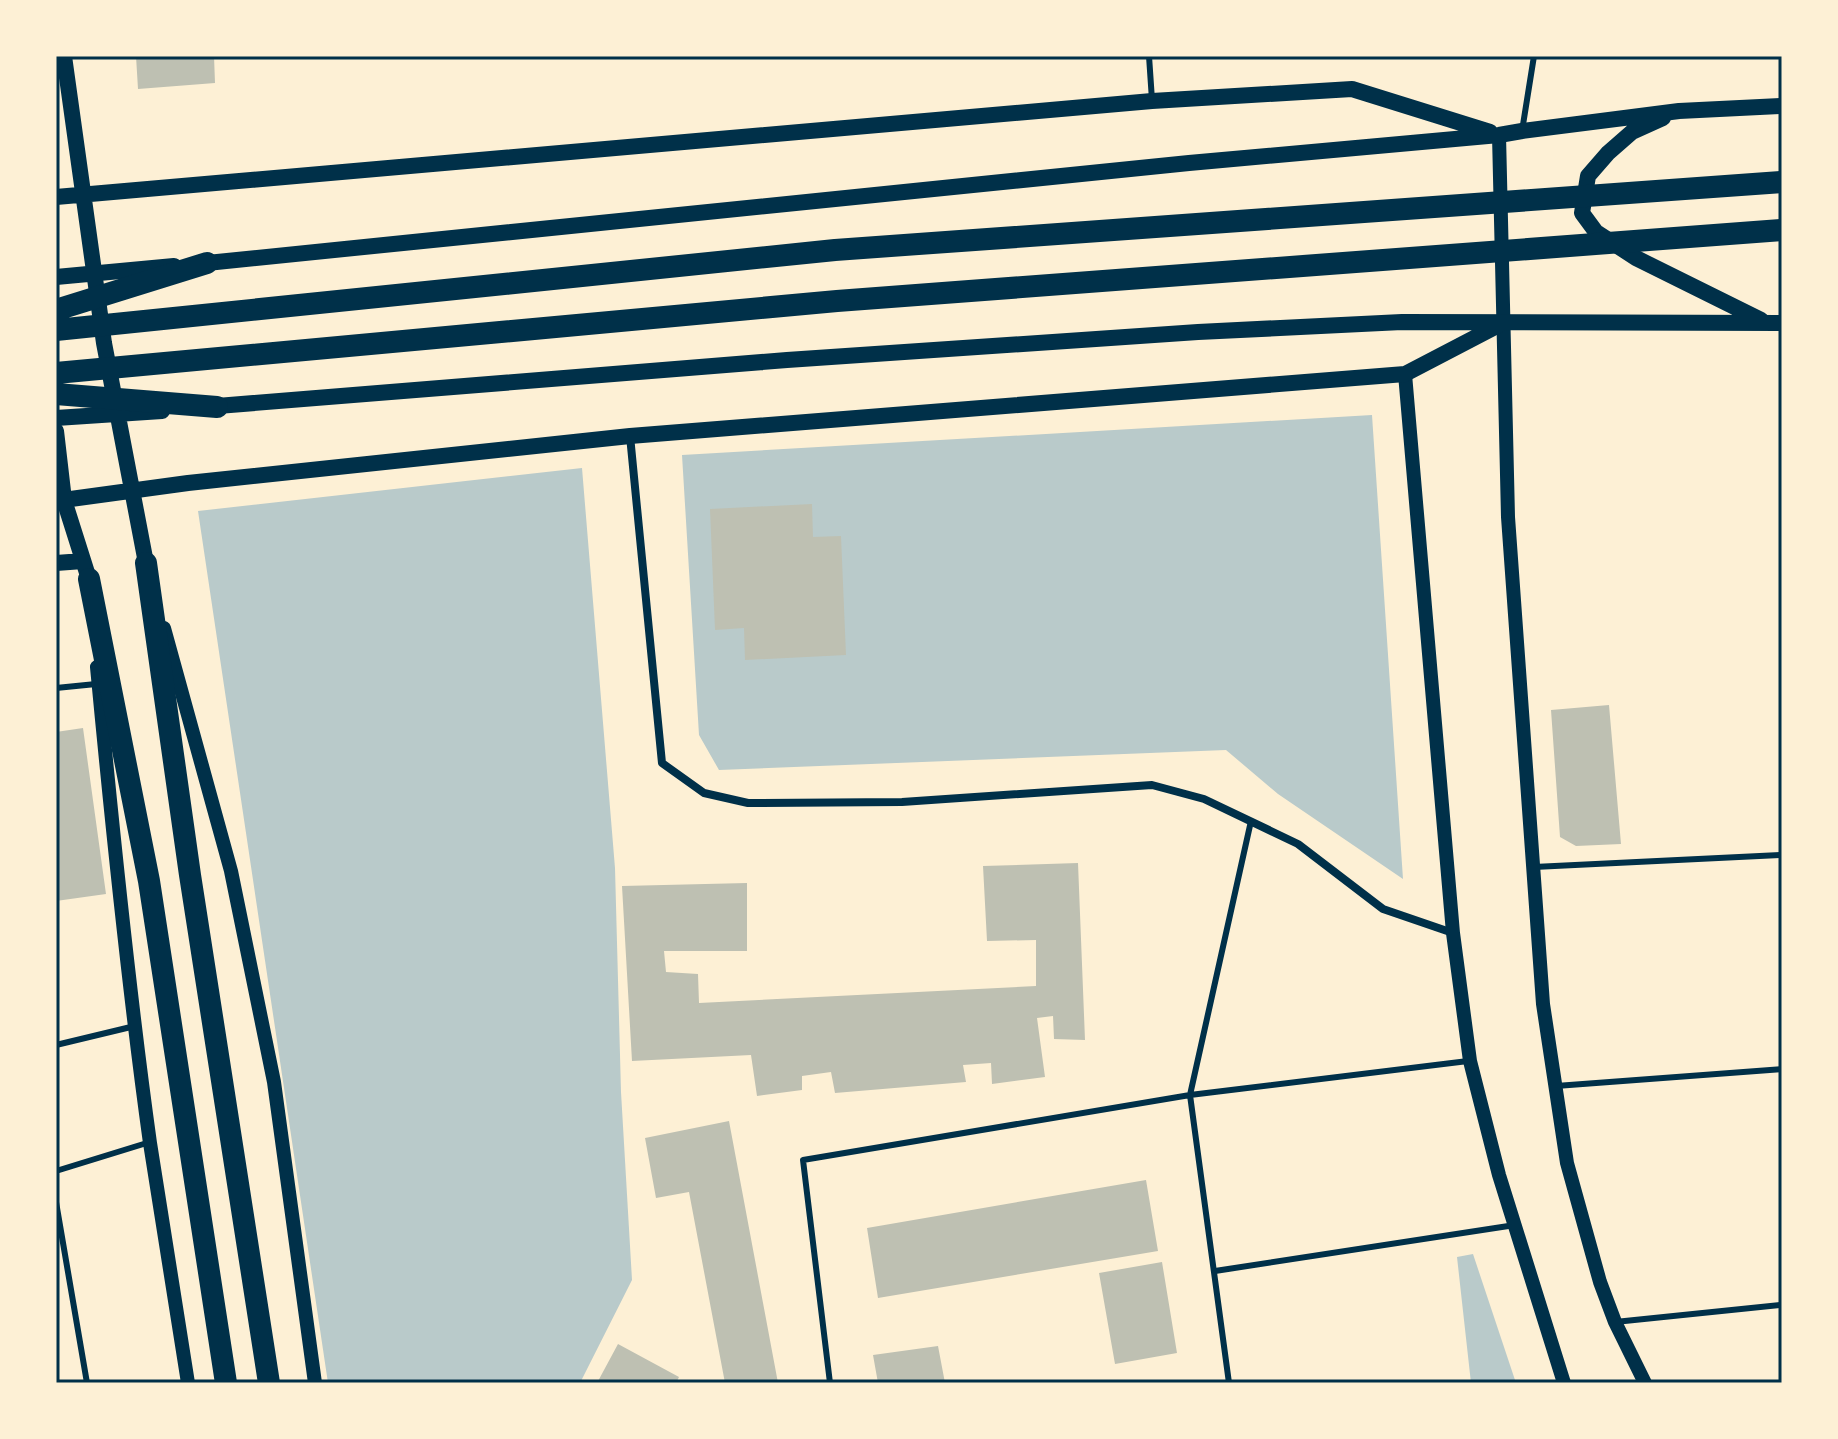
<svg xmlns="http://www.w3.org/2000/svg" width="1838" height="1439" font-family="Cabin,sans-serif">
  <style>
    .green { fill: #b9caca }
    .building { fill: #bec0b2 }
    .lines { fill: none; stroke-linecap: round; stroke-linejoin: round }
    .service { stroke: #003049; stroke-width: 6 }
    .minor { stroke: #003049; stroke-width: 8 }
    .tertiary { stroke: #003049; stroke-width: 14 }
    .secondary { stroke: #003049; stroke-width: 16 }
    .trunk { stroke: #003049; stroke-width: 22 }
    .neatline { fill: none; stroke: #003049; stroke-width: 3 }
  </style>
  <rect width="100%" height="100%" fill="#fdf0d5"/>
  <path class="green" d="M1372,415L1403,879L1278,794L1226,750L719,770L699,735L682,455Z
    M582,468L615,868L621,1092L632,1280L580,1383H328L198,511Z
    M1473,1254L1515,1380L1501,1383H1471L1457,1257Z"/>
  <path class="building" d="M136,56H214L215,83L138,89Z
    M812,504L813,537L841,536L846,655L745,660L744,628L715,630L710,509Z
    M1609,705L1621,844L1576,846L1560,837L1551,710Z
    M83,728L106,894L56,901V732Z
    M1078,863L1085,1040L1054,1039L1053,1016L1037,1018L1045,1077L992,1084L991,1063L963,1065L966,1082L835,1093L831,1072L802,1076V1090L757,1096L751,1055L632,1061L622,886L747,883V951H664L666,972L698,974L699,1003L1036,986V940L987,941L983,866Z
    M729,1121L778,1383H725L689,1192L656,1198L645,1138Z
    M1146,1180L1158,1251L878,1298L867,1228Z
    M1162,1262L1177,1353L1115,1364L1099,1273Z
    M618,1344L679,1377L676,1383H597Z
    M938,1346L945,1383H878L873,1355Z"/>
  <g class="lines">
    <path class="service" d="M1149,56L1152,100
      M1522,131L1534,56
      M56,688L96,684
      M1534,867L1782,855
      M56,1045L135,1026
      M1556,1086L1782,1069
      M56,1171L150,1142
      M56,1202L87,1383
      M1215,1271L1515,1225
      M1615,1322L1781,1305
      M830,1383L803,1160L1190,1095L1468,1061
      M1229,1383L1190,1095L1251,821"/>
    <path class="minor" d="M630,436L662,763L704,793L748,803L902,802L1152,785L1204,799L1298,844L1383,909L1453,933"/>
    <path class="tertiary" d="M1499,135L1508,517L1543,1004L1567,1163L1600,1282L1615,1322L1645,1383
      M1405,374L1453,933L1470,1061L1499,1175L1564,1383
      M164,628L231,871L274,1082L315,1383
      M97,667C112,826 128,985 150,1143C162,1223 175,1303 188,1383"/>
    <path class="secondary" d="M64,56L104,343L146,563
      M1663,118L1632,132L1608,153L1588,176L1582,213L1596,232L1636,258L1761,320
      M56,197L1152,101L1352,89L1490,132
      M197,264L1189,163L1499,135L1522,131L1679,111L1782,106
      M56,277L174,266
      M205,407L787,360L1198,332L1402,322L1782,323
      M56,418L162,411
      M56,431L64,500L89,579
      M56,501L188,483L630,436L1405,374L1499,325
      M56,563L83,561"/>
    <path class="trunk" d="M56,310L207,263
      M56,330L835,250L1782,182
      M56,373L837,301L1782,230
      M56,394L217,407
      M146,563L190,875L269,1383
      M89,579L149,881L226,1383"/>
  </g>
  <rect width="1838" height="1439" fill="none" stroke="#fdf0d5" stroke-width="116"/>
  <rect x="58" y="58" width="1722" height="1323" class="neatline"/>
</svg>
